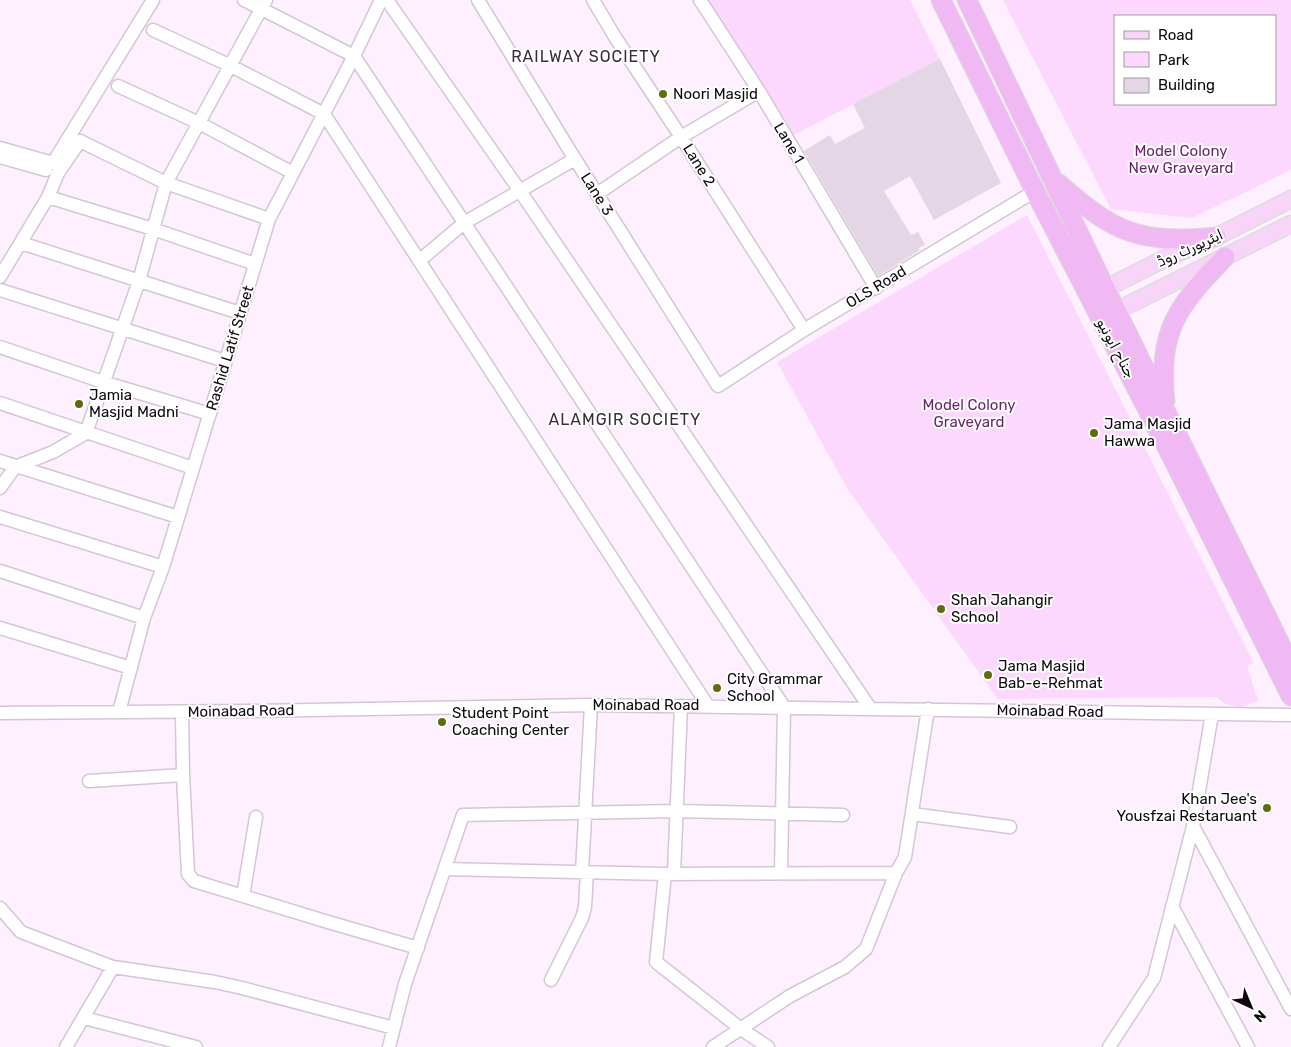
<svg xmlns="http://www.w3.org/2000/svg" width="1291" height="1047" font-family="Rubik,Cairo,sans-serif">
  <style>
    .green { fill: #fcd7fe; fill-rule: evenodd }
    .building { fill: #e4d6e4 }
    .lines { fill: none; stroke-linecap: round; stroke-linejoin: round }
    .minor-casing { stroke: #d4c6d4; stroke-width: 15 }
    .major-casing { stroke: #ddd; stroke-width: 19 }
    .highway-casing { stroke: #ddd; stroke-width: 21 }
    .minor { stroke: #fff; stroke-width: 12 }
    .major { stroke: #f6d5f8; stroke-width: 16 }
    .highway { stroke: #f0b9f3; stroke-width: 19 }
    .poi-dot { fill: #626a0e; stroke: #fff; stroke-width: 2 }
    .labels { text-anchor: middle; stroke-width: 4; stroke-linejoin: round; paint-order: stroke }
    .poi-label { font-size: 15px; fill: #0e090e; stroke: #fff; text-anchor: start }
    .street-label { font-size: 15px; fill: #0e090e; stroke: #fff }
    .park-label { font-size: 15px; fill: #691f6e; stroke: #fff }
    .neighbourhood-label { font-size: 16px; letter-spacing: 1px; fill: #382d38; stroke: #fff }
  </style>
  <rect width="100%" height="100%" fill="#fef0ff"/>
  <path class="green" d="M706,0H910L940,59L792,136Z
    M1003,0H1291V170L1192,218L1111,209ZM1115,16H1275V104H1115Z
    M1027,215L1254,663L1247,665L1256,695L1259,700L1239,708L1224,703L1216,697L998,699L847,488L777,362Z"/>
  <path class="building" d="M940,59L1001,183L934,220L910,176L884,191L911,235L918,232L925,245L918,248L920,250L878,276L804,151L830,135L835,144L865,128L853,104Z"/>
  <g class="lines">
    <g class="minor-casing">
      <path id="minor" d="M244,0L354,56L784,707L781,873
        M387,0L520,191L870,708
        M478,0L570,151L718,386L804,330L1035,191
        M593,0L615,37L681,137L804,330
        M700,0L759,91L876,288
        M153,30L231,66L324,114L708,706
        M118,86L199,123L293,173
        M0,148L53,163L153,0
        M0,157L46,170
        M597,194L681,137L759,91
        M48,197L153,229L255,264
        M21,243L240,313
        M419,261L464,223L575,159
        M0,277L48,197L58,173L80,141L166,183L269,219
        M0,290L225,361
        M0,347L103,382L210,414
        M0,403L193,468
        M0,461L178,517
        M0,488L15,467L53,452L86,433L139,281L166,183L266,0
        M0,517L163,567
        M0,571L144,618
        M0,628L131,668
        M119,712L144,618L163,567L269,219L354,56L381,0
        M182,712L183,775L188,874L194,881L328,922L418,948
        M0,713L248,711L591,705L1291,715
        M89,781L183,775
        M912,814L1010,827
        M1193,826L1291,1009
        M445,869L665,874L896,873
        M582,872L591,705
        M674,873L681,706
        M665,874L656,962L741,1029L768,1047
        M243,896L256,817
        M1172,906L1248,1047
        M0,908L21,932L113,967L215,982L242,988L394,1028
        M551,980L582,918L585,907L587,872
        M84,1018L196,1047
        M66,1047L113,967
        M389,1047L405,984L463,815L676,811L843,815
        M713,1047L790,996L845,967L866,949L896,873L905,857L928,709
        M1109,1047L1154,978L1193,826L1212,714"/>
    </g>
    <g class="major-casing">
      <path id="major" d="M1095,294L1164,259L1216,237L1291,199
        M1116,311L1291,224"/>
    </g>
    <g class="highway-casing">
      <path id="highway" d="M941,0L1035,191L1174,461L1291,696
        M967,0L1105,288L1291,666
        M1058,183C1114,233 1140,244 1216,237
        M1165,401C1158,329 1178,306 1225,257"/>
    </g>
    <use href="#minor" class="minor"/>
    <use href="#major" class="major"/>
    <use href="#highway" class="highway"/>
  </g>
  <g class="poi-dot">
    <circle cx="663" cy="94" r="5"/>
    <circle cx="79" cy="404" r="5"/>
    <circle cx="1094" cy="433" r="5"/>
    <circle cx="941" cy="609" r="5"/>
    <circle cx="988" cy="675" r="5"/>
    <circle cx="717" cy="688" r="5"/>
    <circle cx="442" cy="722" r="5"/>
    <circle cx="1267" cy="808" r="5"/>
  </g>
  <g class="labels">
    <g class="poi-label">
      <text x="673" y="99">Noori Masjid</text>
      <text x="89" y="400">Jamia<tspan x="89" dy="17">Masjid Madni</tspan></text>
      <text x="1104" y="429">Jama Masjid<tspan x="1104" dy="17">Hawwa</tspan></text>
      <text x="951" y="605">Shah Jahangir<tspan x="951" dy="17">School</tspan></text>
      <text x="998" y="671">Jama Masjid<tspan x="998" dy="17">Bab-e-Rehmat</tspan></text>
      <text x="727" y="684">City Grammar<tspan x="727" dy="17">School</tspan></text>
      <text x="452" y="718">Student Point<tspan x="452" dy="17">Coaching Center</tspan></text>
      <text x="1257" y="804" text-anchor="end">Khan Jee's<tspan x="1257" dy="17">Yousfzai Restaruant</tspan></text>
    </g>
    <g class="street-label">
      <text transform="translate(789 143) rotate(59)" y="5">Lane 1</text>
      <text transform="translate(699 165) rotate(58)" y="5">Lane 2</text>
      <text transform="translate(597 194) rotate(58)" y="5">Lane 3</text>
      <text transform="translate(1190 248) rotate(-24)" y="5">ایئرپورٹ روڈ</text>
      <text transform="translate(876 287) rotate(-31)" y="5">OLS Road</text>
      <text transform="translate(230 348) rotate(-73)" y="5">Rashid Latif Street</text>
      <text transform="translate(1116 348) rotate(62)" y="5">جناح ایونیو</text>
      <text x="646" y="710">Moinabad Road</text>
      <text transform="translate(241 711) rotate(-1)" y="5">Moinabad Road</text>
      <text transform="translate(1050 711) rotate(1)" y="5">Moinabad Road</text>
    </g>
    <g class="park-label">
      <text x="1181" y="156">Model Colony<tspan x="1181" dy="17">New Graveyard</tspan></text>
      <text x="969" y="410">Model Colony<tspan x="969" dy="17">Graveyard</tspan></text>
    </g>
    <g class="neighbourhood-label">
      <text x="586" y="62">RAILWAY SOCIETY</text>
      <text x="625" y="425">ALAMGIR SOCIETY</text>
    </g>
  </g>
  <rect x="1114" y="15" width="162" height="90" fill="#ffffff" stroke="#9f9d9f"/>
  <rect x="1124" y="31" width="25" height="8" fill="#f6d5f8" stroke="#9f9d9f"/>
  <text x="1158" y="40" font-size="15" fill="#0e090e">Road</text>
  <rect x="1124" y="52" width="25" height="15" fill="#fcd7fe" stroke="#9f9d9f"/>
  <text x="1158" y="65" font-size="15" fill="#0e090e">Park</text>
  <rect x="1124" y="78" width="25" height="15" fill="#e4d6e4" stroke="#9f9d9f"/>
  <text x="1158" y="90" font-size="15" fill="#0e090e">Building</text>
  <g transform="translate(1251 1007) rotate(136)" stroke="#ffffff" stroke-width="4" paint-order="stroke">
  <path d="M0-4L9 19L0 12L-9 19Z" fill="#0e090e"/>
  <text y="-8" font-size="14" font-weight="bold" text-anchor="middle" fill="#0e090e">N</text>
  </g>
</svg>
